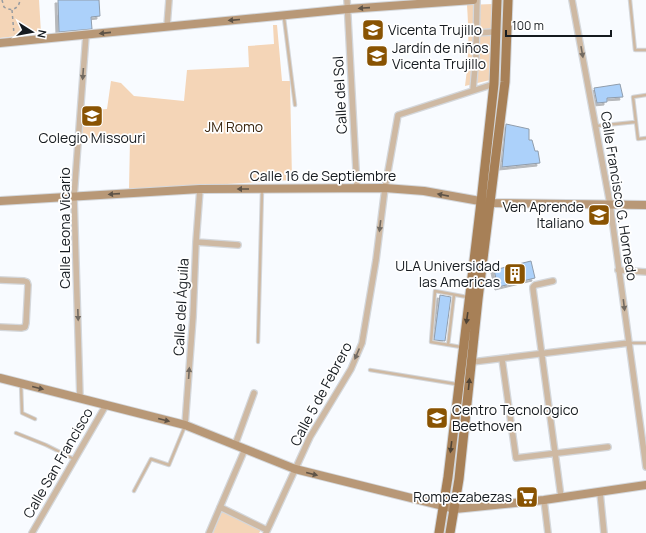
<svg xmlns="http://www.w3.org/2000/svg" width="646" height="533" font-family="Manrope,sans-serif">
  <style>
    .green { fill: #f4d5b7 }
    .building { fill: #acd1fa; stroke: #909dac; filter: url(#shadow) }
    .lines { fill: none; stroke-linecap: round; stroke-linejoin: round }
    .lane-casing { stroke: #d4d7db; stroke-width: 4.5 }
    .street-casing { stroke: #d4d7db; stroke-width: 8 }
    .secondary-casing { stroke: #d4d7db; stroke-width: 10 }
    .primary-casing { stroke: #d4d7db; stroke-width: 11 }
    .path { stroke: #979ba0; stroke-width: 1.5; stroke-dasharray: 3 3; stroke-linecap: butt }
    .lane { stroke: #ceb9a3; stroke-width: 2.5 }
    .street { stroke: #ceb9a3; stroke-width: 5.5 }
    .secondary { stroke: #b89877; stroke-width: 8 }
    .primary { stroke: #a78057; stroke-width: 9 }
    .oneway { fill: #5e5347 }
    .oneway2 { fill: #726a61 }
    .oneway3 { fill: #4f4335 }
    .labels { text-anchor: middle; stroke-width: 3.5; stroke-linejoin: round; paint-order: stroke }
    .poi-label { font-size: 14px; fill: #151a1f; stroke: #fff; text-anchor: start }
    .street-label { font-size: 14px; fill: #151a1f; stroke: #fff }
    .park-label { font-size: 14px; fill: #3b2710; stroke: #fff }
  </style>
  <defs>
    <filter id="shadow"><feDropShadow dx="-3" dy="3" stdDeviation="0" flood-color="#0004"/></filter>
  </defs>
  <rect width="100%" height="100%" fill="#f8fbff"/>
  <path class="green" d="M0,0H39L41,33L0,38Z
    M493,4L490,80L465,86C469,57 469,35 467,5Z
    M273,25H277L282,81H290L292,180L129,190L130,139L81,138L84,111L107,109L111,81L121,83L134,96L184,101L187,70L249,67L248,46L274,44Z
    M223,509L263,527L259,533H213Z"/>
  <path class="building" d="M58,0H99L100,16L91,17L92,29L59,32Z
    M620,84L623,97L607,98V102L597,103L594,88Z
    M506,124L529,129V140H532L535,151H538L540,163L502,167Z
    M531,261L535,278L498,287L494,270Z
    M440,295L451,297L445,341L434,340Z"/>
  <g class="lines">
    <g class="lane-casing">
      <path id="lane" d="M630,0L635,50H646
        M284,18L295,105
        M646,95L633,97L638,139L646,138
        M596,126L635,122
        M258,342L262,191
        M629,343H646
        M448,345L454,295
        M461,347L431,342L435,291L467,297
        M370,370L456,384
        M21,384L22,413L35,419
        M16,433L46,445L74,459
        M134,491L151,459L169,465L185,426"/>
    </g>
    <g class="street-casing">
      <path id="street" d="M347,0L357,188
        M572,0L610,204L646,467
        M167,26L169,0
        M477,33L492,32
        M473,90L476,55L477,0
        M196,242L238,245
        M618,270L646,272
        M0,280L24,281L27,282L28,285L26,323L25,327L21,328L0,327
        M553,281L535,285L533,287V289L561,497
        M502,359L516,458L608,447
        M472,362L629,343
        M80,398L74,197L86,35
        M185,425L193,317L196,242L200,189
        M235,445L254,393
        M600,492L604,533
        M544,500L548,533
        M220,507L267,530
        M32,533L106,405
        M209,533L245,449
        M266,533L310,437L351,369L362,343L376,260L385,188L398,115L494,84"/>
    </g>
    <g class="secondary-casing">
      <path id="secondary" d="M0,43L348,9L473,0
        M0,201L200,189L385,188L424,191L491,203L646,205
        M0,378L185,425L295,469L455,509L544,500L646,485"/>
    </g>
    <g class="primary-casing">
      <path id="primary" d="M439,533L448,477L481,202L494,84L497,0
        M450,533L459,479L478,299L505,82L508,0"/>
    </g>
    <path class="path" d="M2,0L4,7C11,12 19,9 20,0
      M12,10L14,34"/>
    <use href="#lane" class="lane"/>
    <use href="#street" class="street"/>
    <use href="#secondary" class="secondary"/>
    <use href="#primary" class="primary"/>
  </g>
  <defs><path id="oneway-solid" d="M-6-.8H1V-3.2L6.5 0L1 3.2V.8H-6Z"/></defs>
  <g class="oneway">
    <use href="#oneway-solid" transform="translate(364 8) rotate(176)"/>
    <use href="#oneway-solid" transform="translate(234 20) rotate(175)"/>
    <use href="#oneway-solid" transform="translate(105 33) rotate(174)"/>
    <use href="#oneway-solid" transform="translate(243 189) rotate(180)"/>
    <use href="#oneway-solid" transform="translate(114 194) rotate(176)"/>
    <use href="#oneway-solid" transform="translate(443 195) rotate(-169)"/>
    <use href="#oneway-solid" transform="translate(38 388) rotate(14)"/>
    <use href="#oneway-solid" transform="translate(164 420) rotate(14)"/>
    <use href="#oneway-solid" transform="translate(312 474) rotate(14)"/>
  </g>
  <g class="oneway2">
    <use href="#oneway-solid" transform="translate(582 52) rotate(80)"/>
    <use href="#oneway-solid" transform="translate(83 74) rotate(94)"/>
    <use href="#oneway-solid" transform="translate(380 226) rotate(97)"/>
    <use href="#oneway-solid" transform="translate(624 305) rotate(83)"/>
    <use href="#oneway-solid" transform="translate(78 315) rotate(88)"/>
    <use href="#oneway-solid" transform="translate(357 354) rotate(113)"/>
    <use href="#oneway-solid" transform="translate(189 373) rotate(-86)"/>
  </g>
  <g class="oneway3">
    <use href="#oneway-solid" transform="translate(467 318) rotate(98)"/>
    <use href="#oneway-solid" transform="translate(469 384) rotate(-84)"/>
    <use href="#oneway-solid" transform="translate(451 447) rotate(97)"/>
  </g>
  <defs>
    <g id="school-square" transform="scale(1.15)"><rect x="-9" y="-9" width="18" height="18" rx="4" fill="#895302" stroke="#fff"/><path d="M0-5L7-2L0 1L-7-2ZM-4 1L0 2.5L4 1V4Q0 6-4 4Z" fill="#fff"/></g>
    <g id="building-square" transform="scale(1.15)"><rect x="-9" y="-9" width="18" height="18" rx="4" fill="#895302" stroke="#fff"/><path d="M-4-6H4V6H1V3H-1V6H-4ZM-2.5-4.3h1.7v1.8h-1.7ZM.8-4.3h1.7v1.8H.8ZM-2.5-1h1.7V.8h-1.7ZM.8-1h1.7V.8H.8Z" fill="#fff"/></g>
    <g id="university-square" transform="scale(1.15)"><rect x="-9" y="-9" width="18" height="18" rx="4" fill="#895302" stroke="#fff"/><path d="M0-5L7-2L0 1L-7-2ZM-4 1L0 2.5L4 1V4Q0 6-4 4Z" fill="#fff"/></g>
    <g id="supermarket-square" transform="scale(1.15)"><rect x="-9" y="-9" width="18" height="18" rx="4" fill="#895302" stroke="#fff"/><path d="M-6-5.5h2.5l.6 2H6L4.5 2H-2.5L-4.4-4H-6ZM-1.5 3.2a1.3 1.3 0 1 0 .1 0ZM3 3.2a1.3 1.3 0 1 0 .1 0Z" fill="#fff"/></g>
  </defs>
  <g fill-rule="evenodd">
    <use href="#school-square" x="373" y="30"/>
    <use href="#school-square" x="377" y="56"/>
    <use href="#school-square" x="92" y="116"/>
    <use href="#school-square" x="599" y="215"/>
    <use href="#building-square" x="515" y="274"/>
    <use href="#university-square" x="437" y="418"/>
    <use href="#supermarket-square" x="527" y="497"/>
  </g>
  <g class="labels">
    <g class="poi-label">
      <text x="388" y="35">Vicenta Trujillo</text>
      <text x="392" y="53">Jardín de niños<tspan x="392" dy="16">Vicenta Trujillo</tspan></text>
      <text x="92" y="143" text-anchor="middle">Colegio Missouri</text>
      <text x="584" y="212" text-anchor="end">Ven Aprende<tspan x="584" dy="16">Italiano</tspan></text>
      <text x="500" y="271" text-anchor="end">ULA Universidad<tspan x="500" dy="16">las Americas</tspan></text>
      <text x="452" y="415">Centro Tecnologico<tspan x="452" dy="16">Beethoven</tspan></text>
      <text x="512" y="502" text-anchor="end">Rompezabezas</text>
    </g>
    <g class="street-label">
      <text transform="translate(340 95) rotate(-93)" y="5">Calle del Sol</text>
      <text x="323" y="181">Calle 16 de Septiembre</text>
      <text transform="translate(619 196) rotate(81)" y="5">Calle Francisco G. Hornedo</text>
      <text transform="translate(65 228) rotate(-90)" y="5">Calle Leona Vicario</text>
      <text transform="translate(181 307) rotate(-87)" y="5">Calle del Águila</text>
      <text transform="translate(321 394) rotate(-62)" y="5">Calle 5 de Febrero</text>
      <text transform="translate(58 463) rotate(-60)" y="5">Calle San Francisco</text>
    </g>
    <g class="park-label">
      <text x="234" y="132">JM Romo</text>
    </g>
  </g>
  <g transform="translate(32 32) rotate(101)" stroke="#ffffff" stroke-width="3" paint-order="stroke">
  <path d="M0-3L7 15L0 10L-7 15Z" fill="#151a1f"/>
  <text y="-6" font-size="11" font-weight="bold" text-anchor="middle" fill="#151a1f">N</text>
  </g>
  <path d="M506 30v6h105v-6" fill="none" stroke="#151a1f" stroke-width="2"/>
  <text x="512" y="30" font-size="12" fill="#151a1f" stroke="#ffffff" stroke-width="3" paint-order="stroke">100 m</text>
</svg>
